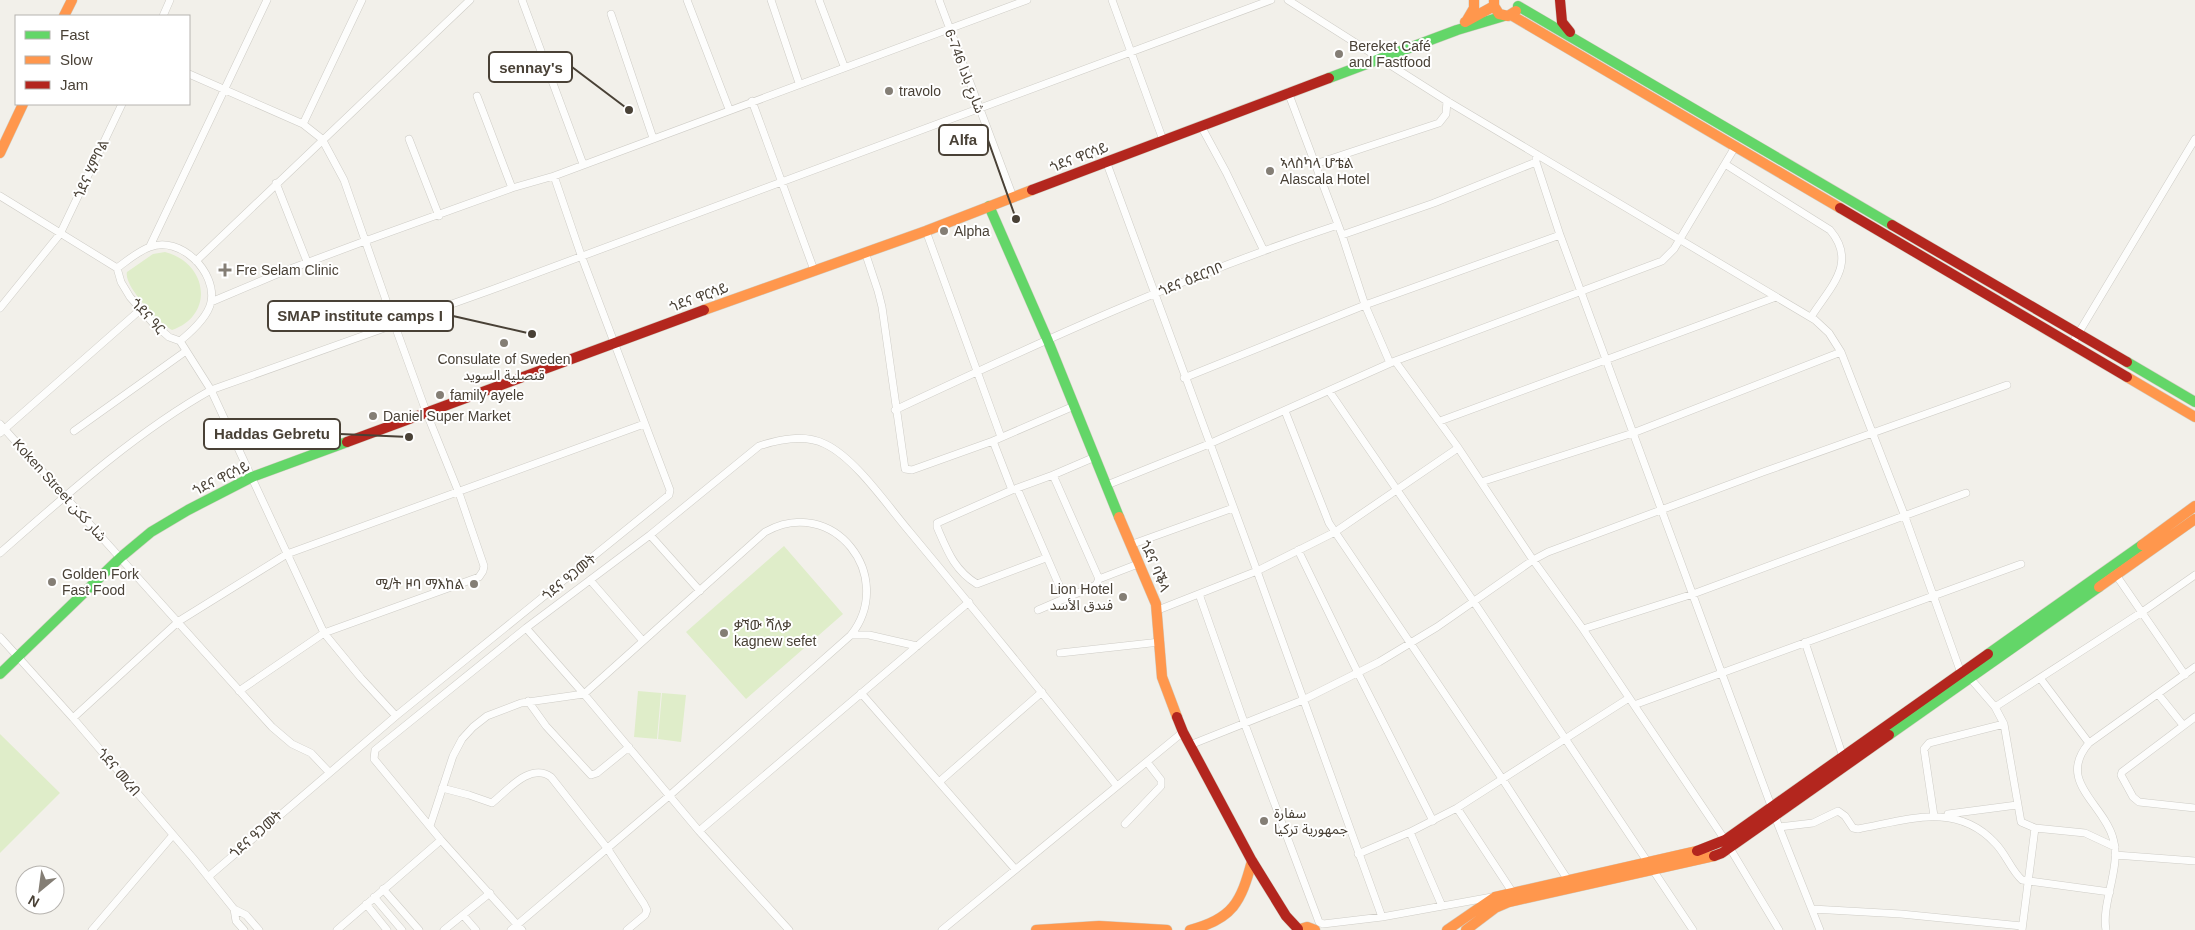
<svg xmlns="http://www.w3.org/2000/svg" width="2195" height="930" font-family="Arial,'Noto Sans Arabic','Noto Sans Ethiopic',sans-serif">
  <style>
    .green { fill: #dfedc9 }
    .lines { fill: none; stroke-linecap: round; stroke-linejoin: round }
    .street-casing { stroke: #ceccc6; stroke-width: 8 }
    .fast-casing { stroke: #d2cdc1; stroke-width: 11 }
    .slow-casing { stroke: #d2cdc1; stroke-width: 11 }
    .jam-casing { stroke: #d2cdc1; stroke-width: 11 }
    .street { stroke: #fdfdfc; stroke-width: 7 }
    .fast { stroke: #63d668; stroke-width: 10 }
    .slow { stroke: #ff974d; stroke-width: 10 }
    .jam { stroke: #b3261e; stroke-width: 10 }
    .poi-dot { fill: #847e75; stroke: #fff; stroke-width: 2 }
    .labels { text-anchor: middle; stroke-width: 4; stroke-linejoin: round; paint-order: stroke }
    .poi-label { font-size: 14px; fill: #494136; stroke: #fff; text-anchor: start }
    .street-label { font-size: 14px; fill: #494136; stroke: #fff }
    .leader { fill: none; stroke: #494136; stroke-width: 2 }
    .callout-dot { fill: #494136; stroke: #fff; stroke-width: 2 }
    .callout { fill: #fff; stroke: #494136; stroke-width: 2 }
    .callout-label { font-size: 15px; text-anchor: middle; font-weight: bold; fill: #494136 }
  </style>
  <rect width="100%" height="100%" fill="#f2f0ea"/>
  <path class="green" d="M165,252C208,263 215,315 172,330C160,324 123,286 127,272L153,254Z
    M784,546L843,614L746,699L686,632Z
    M638,691L661,693L657,739L634,737Z
    M662,693L686,695L681,742L658,739Z
    M0,734L60,793L0,853Z"/>
  <g class="lines">
    <g class="street-casing">
      <path id="street" d="M522,0L583,164
        M687,0L729,109
        M771,0L799,83
        M819,0L844,66
        M939,0L1013,197
        M1112,0L1163,140
        M1288,0L1447,101L1815,320L1829,333L1841,352L1904,514L1961,673
        M611,14L653,138
        M163,16L170,0
        M189,74L303,124L322,139L344,180L395,326L427,414L459,493L484,566L483,571L479,577L324,633L239,691
        M1288,92L1342,235L1365,305L1390,363
        M477,96L512,188
        M752,101L814,270
        M303,124L362,0
        M1201,126L1226,172L1264,251
        M409,139L439,216
        M1536,154V162L1560,235L1722,674L1779,827L1820,930
        M1106,161L1257,571L1382,917
        M1315,164L1439,123L1446,114L1447,101
        M1725,164L1830,230C1858,263 1830,287 1811,317
        M276,183L308,264
        M0,196L117,268L121,282L130,297L153,323L169,337L180,341L211,390L324,633L361,678L396,716
        M926,231L1001,437
        M1342,235L1434,203L1536,162
        M150,246L267,0
        M865,252L878,291L882,307L905,469L912,470L993,441L1074,406
        M196,261L470,0
        M117,268C127,261 138,251 150,247C180,235 217,272 211,302C208,317 191,332 180,341
        M211,302L282,272L365,241L512,188L554,176L1027,0
        M0,308L60,234L122,104
        M2072,344L2195,139
        M1395,361L1457,446L1533,560L1583,629L1634,705L1725,840L1779,930
        M1184,378L1365,305L1560,235
        M1329,391L1474,602L1693,930
        M895,410C1040,342 1186,275 1338,225
        M1285,411L1329,523L1503,780L1568,880
        M1440,421L1776,297
        M0,424L272,727L292,744L311,753L328,771
        M74,431L186,351
        M0,433L140,310
        M993,441L1012,490
        M1053,475L1099,579
        M1481,482L1633,433L1841,352
        M1107,485L1209,444L1395,361L1662,261L1674,249L1735,147
        M1017,488L1065,599
        M650,535L759,446C780,439 804,434 825,444C855,458 887,505 909,531C979,615 1048,700 1117,786
        M1130,545L1233,508
        M1298,550L1358,673L1433,821
        M0,553C65,496 136,432 211,390L491,290L1271,0
        M1046,558L977,584C954,570 947,550 937,527V523L1012,490L1053,475L1095,457
        M2114,572L2185,675
        M590,580L643,641
        M700,591L650,535L526,628L584,694L699,831L789,930
        M1199,594L1244,722L1319,922L1323,924L1382,917L1492,897
        M1038,610L1096,585L1099,579L1138,564
        M1158,610L1257,571L1335,532L1458,448
        M1583,629L1693,594L1966,493
        M851,635H869L917,646
        M0,637L73,718L193,858L234,909L246,915L259,930
        M1805,642L1843,757
        M1060,653L1160,642
        M1970,678L1995,707L2004,724L2021,822L2035,828L2085,833L2115,847
        M2040,678L2089,743
        M861,693L1015,869
        M2158,694L2183,725
        M528,701L546,726L591,775L597,773L629,747
        M1634,705L2021,564
        M1995,707L2142,612L2195,575
        M2195,717L2122,772L2121,775L2133,797L2139,802L2195,808
        M73,718L179,621L287,554L644,424
        M1190,745L1303,700L1379,662L1437,627L1533,560L1548,552L1763,472L2007,385
        M939,782L1042,692
        M442,788L469,795L492,803C507,791 530,762 551,777L607,848L644,904L647,910L645,915L627,930
        M1457,808L1513,893
        M1948,814L2017,805
        M1934,816L1924,749L1929,743L2004,724
        M1125,824L1161,786V780L1147,762
        M430,826L453,756L462,739L473,727L487,716L521,703L584,694L765,532C833,494 897,576 851,635L669,796L511,930
        M1779,827L1813,823L1838,811L1845,816L1853,828L1858,829C1907,820 1956,801 1995,843C2006,854 2011,870 2022,880L2110,892
        M699,831L969,602
        M1410,832L1442,906
        M1358,854L1410,832L1457,808L1629,698
        M2115,855L2195,861
        M208,877L396,716L669,495L670,490L581,255L554,176
        M383,889L419,930
        M374,897L402,930
        M366,904L387,930
        M234,909L236,921L244,930
        M1812,909L1901,914L2022,926
        M463,915L476,930
        M92,930L173,835
        M337,930L441,840
        M444,930L490,893
        M522,930L441,840L374,759L375,750L526,628
        M942,930L1183,732
        M2022,930L2035,828
        M2106,930C2101,903 2122,866 2113,838C2103,803 2056,781 2089,743L2195,667"/>
    </g>
    <g class="fast-casing">
      <path id="fast" d="M1518,6L1892,225
        M1329,78L1457,30L1504,16
        M989,206L1048,341L1119,517
        M2127,362L2195,402
        M1988,654L2142,545
        M0,674L121,557L151,532L188,510L252,477L347,442
        M1889,735L2099,587"/>
    </g>
    <g class="slow-casing">
      <path id="slow" d="M1494,0V6L1499,14L1508,16L1516,11
        M1511,15L1840,208
        M64,16L72,0
        M1467,20L1474,8V0
        M1465,22L1494,6
        M0,153L23,104
        M704,310L926,231L1032,190
        M2127,377L2195,417
        M1119,517L1156,604L1162,677L1177,717
        M2142,545L2195,506
        M2099,587L2195,519
        M1036,930L1099,926L1167,930
        M1190,930C1233,919 1241,902 1252,861
        M1297,930L1307,927L1315,930
        M1447,930L1495,897L1697,851
        M1466,930L1495,908L1509,902L1714,856"/>
    </g>
    <g class="jam-casing">
      <path id="jam" d="M1560,0L1562,22L1570,32
        M1032,190L1329,78
        M1840,208L2127,377
        M1892,225L2127,362
        M347,442L704,310
        M1177,717L1183,732L1252,861L1286,916L1298,929
        M1697,851L1725,840L1988,654
        M1714,856L1722,853L1889,735"/>
    </g>
    <use href="#street" class="street"/>
    <use href="#fast" class="fast"/>
    <use href="#slow" class="slow"/>
    <use href="#jam" class="jam"/>
  </g>
  <g class="poi-dot">
    <circle cx="1339" cy="54" r="5"/>
    <circle cx="889" cy="91" r="5"/>
    <circle cx="1270" cy="171" r="5"/>
    <circle cx="944" cy="231" r="5"/>
    <path d="M222.5 262.5h5v5h5v5h-5v5h-5v-5h-5v-5h5z"/>
    <circle cx="504" cy="343" r="5"/>
    <circle cx="440" cy="395" r="5"/>
    <circle cx="373" cy="416" r="5"/>
    <circle cx="52" cy="582" r="5"/>
    <circle cx="474" cy="584" r="5"/>
    <circle cx="1123" cy="597" r="5"/>
    <circle cx="724" cy="633" r="5"/>
    <circle cx="1264" cy="821" r="5"/>
  </g>
  <g class="labels">
    <g class="poi-label">
      <text x="1349" y="51">Bereket Café<tspan x="1349" dy="16">and Fastfood</tspan></text>
      <text x="899" y="96">travolo</text>
      <text x="1280" y="168">ኣላስካላ ሆቴል<tspan x="1280" dy="16">Alascala Hotel</tspan></text>
      <text x="954" y="236">Alpha</text>
      <text x="236" y="275">Fre Selam Clinic</text>
      <text x="504" y="364" text-anchor="middle">Consulate of Sweden<tspan x="504" dy="16">قنصلية السويد</tspan></text>
      <text x="450" y="400">family ayele</text>
      <text x="383" y="421">Daniel Super Market</text>
      <text x="62" y="579">Golden Fork<tspan x="62" dy="16">Fast Food</tspan></text>
      <text x="464" y="589" text-anchor="end">ሚ/ት ዞባ ማእከል</text>
      <text x="1113" y="594" text-anchor="end">Lion Hotel<tspan x="1113" dy="16">فندق الأسد</tspan></text>
      <text x="734" y="630">ቃኘው ሻለቃ<tspan x="734" dy="16">kagnew sefet</tspan></text>
      <text x="1274" y="818">سفارة<tspan x="1274" dy="16">جمهورية تركيا</tspan></text>
    </g>
    <g class="street-label">
      <text transform="translate(965 71) rotate(69)" y="5">شارع بادا 746-6</text>
      <text transform="translate(1079 157) rotate(-21)" y="5">ጎደና ዋርሳይ</text>
      <text transform="translate(91 169) rotate(-65)" y="5">ጎደና ሂምቦል</text>
      <text transform="translate(1191 279) rotate(-22)" y="5">ጎደና ዕደርባቦ</text>
      <text transform="translate(699 297) rotate(-20)" y="5">ጎደና ዋርሳይ</text>
      <text transform="translate(148 316) rotate(47)" y="5">ጎደና ዓር</text>
      <text transform="translate(221 478) rotate(-26)" y="5">ጎደና ዋርሳይ</text>
      <text transform="translate(60 490) rotate(48)" y="5">Koken Street شار ككن</text>
      <text transform="translate(1155 566) rotate(67)" y="5">ጎደና ባቕላ</text>
      <text transform="translate(569 577) rotate(-39)" y="5">ጎደና ዓጋመት</text>
      <text transform="translate(119 772) rotate(49)" y="5">ጎደና መረብ</text>
      <text transform="translate(256 834) rotate(-41)" y="5">ጎደና ዓጋመት</text>
    </g>
  </g>
  <path class="leader" d="M629 110L572 67M1016 219L988 140M532 334L453 316M409 437L340 434"/>
  <g class="callout-dot">
    <circle cx="629" cy="110" r="5"/>
    <circle cx="1016" cy="219" r="5"/>
    <circle cx="532" cy="334" r="5"/>
    <circle cx="409" cy="437" r="5"/>
  </g>
  <g class="callout">
    <rect x="489" y="52" width="83" height="30" rx="5"/>
    <rect x="939" y="125" width="49" height="30" rx="5"/>
    <rect x="268" y="301" width="185" height="30" rx="5"/>
    <rect x="204" y="419" width="136" height="30" rx="5"/>
  </g>
  <g class="callout-label">
    <text x="531" y="73">sennay's</text>
    <text x="963" y="145">Alfa</text>
    <text x="360" y="321">SMAP institute camps I</text>
    <text x="272" y="439">Haddas Gebretu</text>
  </g>
  <rect x="15" y="15" width="175" height="90" fill="#ffffff" stroke="#b6b3af"/>
  <rect x="25" y="31" width="25" height="8" fill="#63d668" stroke="#b6b3af"/>
  <text x="60" y="40" font-size="15" fill="#494136">Fast</text>
  <rect x="25" y="56" width="25" height="8" fill="#ff974d" stroke="#b6b3af"/>
  <text x="60" y="65" font-size="15" fill="#494136">Slow</text>
  <rect x="25" y="81" width="25" height="8" fill="#b3261e" stroke="#b6b3af"/>
  <text x="60" y="90" font-size="15" fill="#494136">Jam</text>
  <g transform="translate(40 890) rotate(209)"><circle r="24" fill="#ffffff" stroke="#b6b3af"/>
  <path d="M0-4L9 19L0 12L-9 19Z" fill="#847e75"/>
  <text y="-8" font-size="14" font-weight="bold" text-anchor="middle" fill="#494136">N</text>
  </g>
</svg>
